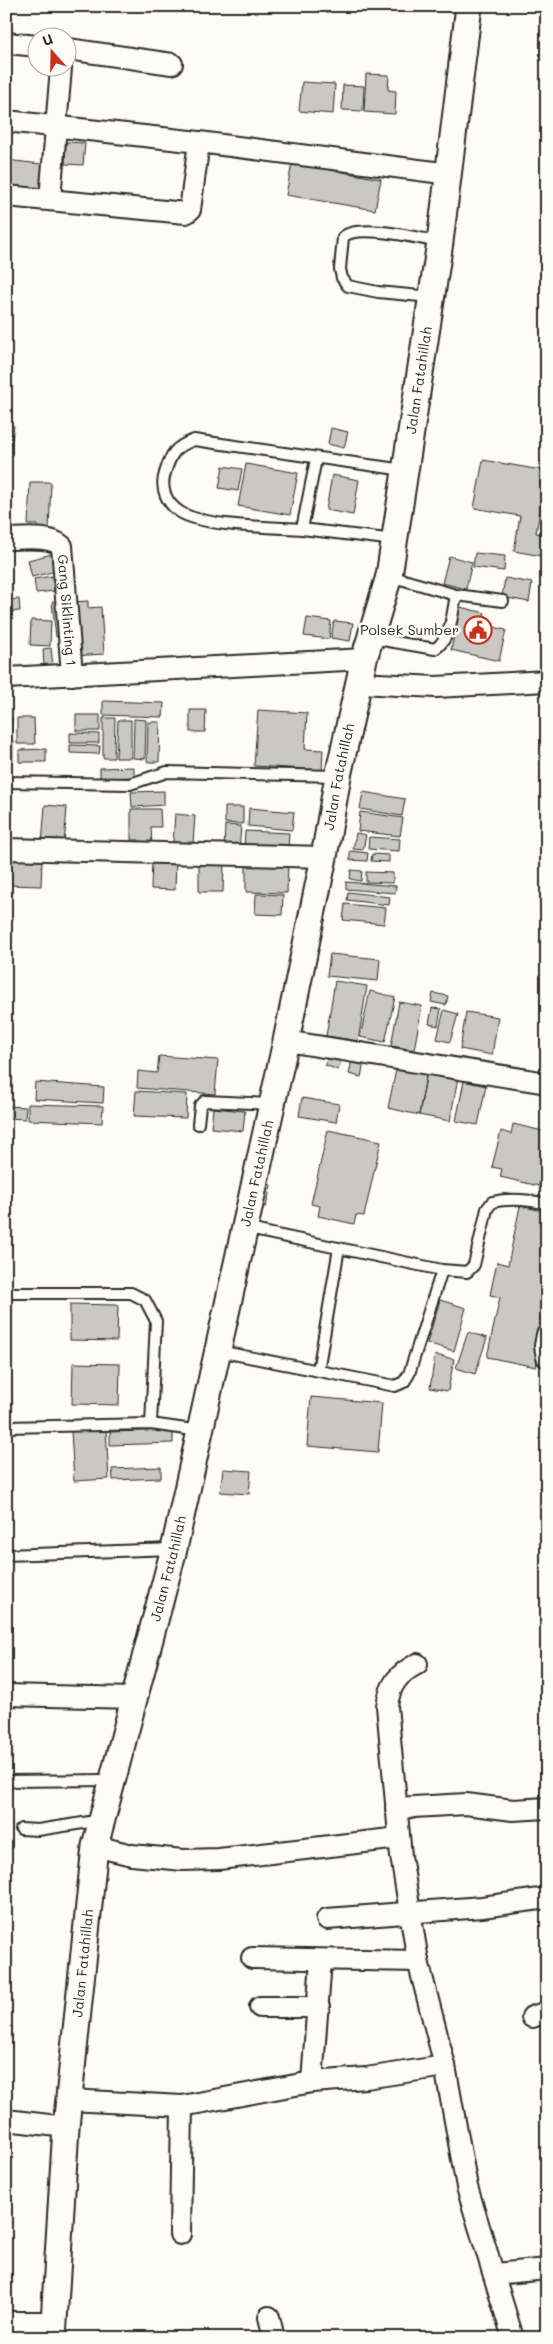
<svg xmlns="http://www.w3.org/2000/svg" width="553" height="2344" font-family="Mali,sans-serif">
  <style>
    .building { fill: #c9c8c4; stroke: #2b2b2b }
    .lines { fill: none; stroke-linecap: round; stroke-linejoin: round }
    .service-casing { stroke: #2b2b2b; stroke-width: 14 }
    .minor-casing { stroke: #2b2b2b; stroke-width: 24 }
    .tertiary-casing { stroke: #2b2b2b; stroke-width: 29 }
    .service { stroke: #fdfcf7; stroke-width: 10 }
    .minor { stroke: #fdfcf7; stroke-width: 20 }
    .tertiary { stroke: #fdfcf7; stroke-width: 25 }
    .labels { text-anchor: middle; stroke-width: 5; stroke-linejoin: round; paint-order: stroke }
    .street-label { font-size: 14px; fill: #2b2b2b; stroke: #fdfcf7 }
    .poi-label { font-size: 14px; fill: #2b2b2b; stroke: #fdfcf7; text-anchor: end }
  </style>
  <rect width="100%" height="100%" fill="#fdfcf7"/>
  <filter id="ink" filterUnits="userSpaceOnUse"><feTurbulence type="fractalNoise" baseFrequency=".02" numOctaves="2"/><feDisplacementMap in="SourceGraphic" scale="10" xChannelSelector="R" yChannelSelector="G"/><feConvolveMatrix kernelMatrix="1 2 1 2 8 2 1 2 1" color-interpolation-filters="sRGB"/></filter>
  <g filter="url(#ink)">
    <path class="building" d="M366,74L389,75L388,90L396,91L395,114L364,112Z
      M302,82L335,84L333,114L299,111Z
      M343,85L364,86L363,111L342,110Z
      M66,142L85,143L83,165L65,164Z
      M6,160L50,165L47,195L6,191Z
      M292,163L381,179L375,210L286,195Z
      M6,425L14,426L11,444H6Z
      M331,428L348,432L344,448L328,444Z
      M483,460L547,471L536,533L547,535V557L514,551L520,516L474,508Z
      M246,464L298,473L290,515L238,506Z
      M223,466L242,469L238,491L219,488Z
      M332,475L359,480L353,515L326,510Z
      M30,482H51L49,529H38V525H28Z
      M475,553L505,556L504,571L473,567Z
      M52,554L56,571L32,577L28,560Z
      M449,556L472,562L466,589L442,583Z
      M52,576L54,591L36,593L34,579Z
      M505,578L532,583L529,602L502,597Z
      M19,599L20,611L6,612V600Z
      M63,600L67,636L56,637L52,602Z
      M88,601V608L101,607L104,654L74,656L70,602Z
      M460,607L485,613L482,624L506,630L499,661L451,650Z
      M307,618L331,621L329,639L304,636Z
      M31,620L51,621L50,646L30,645Z
      M334,621L353,623L350,641L331,638Z
      M51,648L53,666H44L43,649Z
      M103,701L164,703L163,717L103,715Z
      M190,710H206L205,732H190Z
      M258,710L307,713L305,749L323,750L322,770L254,766Z
      M76,715H100V731H76Z
      M6,717L12,718L10,738L6,737Z
      M17,718H34L35,744H17Z
      M103,718H115L114,758H103Z
      M134,719L146,720L145,759L133,758Z
      M118,720H131V758H116Z
      M148,722H160L159,762H147Z
      M70,733L99,734V743H70Z
      M13,741V761L6,762V742Z
      M70,745L100,746L99,754L70,753Z
      M46,749V762H19V750Z
      M134,767V777L100,778V768Z
      M164,791V805L132,807L131,792Z
      M363,792L405,799L402,816L360,809Z
      M45,805L67,807L64,846L42,844Z
      M225,807H243V824L225,823Z
      M249,808L294,812L292,830L248,826Z
      M131,809H160L161,827H151L152,845H139V840H131Z
      M360,812L403,818L400,836L358,831Z
      M175,814L195,816L193,843L173,842Z
      M225,825L241,826L239,851H224Z
      M245,831L289,833L288,849L244,847Z
      M356,833L366,835L363,850L353,849Z
      M369,837L400,839L399,851L368,849Z
      M350,851L368,853L367,861L350,860Z
      M372,854L389,855V862L371,861Z
      M152,858L176,859L175,890L151,889Z
      M6,860L42,861L41,886L6,885Z
      M246,860L288,861L287,893L246,892Z
      M199,861L224,862L223,892H199Z
      M351,870L362,871L361,881L350,879Z
      M366,872L393,873V883L366,882Z
      M346,882L396,886L395,893L346,889Z
      M348,892L390,897L389,905L347,900Z
      M256,894L283,895L282,915L255,914Z
      M345,904L386,908L384,924L343,920Z
      M330,954L380,959L378,981L327,976Z
      M335,981L367,986L358,1041L326,1036Z
      M370,991L395,997L385,1042L360,1037Z
      M433,993L448,996L446,1005L431,1002Z
      M399,1002L422,1006L414,1050L391,1046Z
      M432,1008L441,1009L438,1026L429,1024Z
      M444,1010L458,1014L450,1042L437,1039Z
      M466,1012L498,1017L492,1055L460,1049Z
      M159,1056L218,1060L215,1094L137,1088L138,1071L157,1073Z
      M328,1056L341,1061L338,1070L325,1065Z
      M352,1060L364,1062L361,1077L349,1074Z
      M397,1065L427,1071L419,1115L388,1108Z
      M427,1071L458,1077L450,1121L419,1115Z
      M464,1081L486,1086L478,1125L456,1121Z
      M35,1082L104,1087L103,1103L34,1099Z
      M136,1091L187,1094L186,1118L134,1116Z
      M302,1098L339,1104L336,1122L299,1116Z
      M28,1104L103,1106L102,1123L28,1120Z
      M7,1106L26,1107L25,1119L7,1118Z
      M213,1108L245,1111L243,1131L211,1128Z
      M513,1124L547,1132V1179L541,1178L539,1186L500,1177L502,1169L492,1167L501,1131L511,1134Z
      M328,1130L381,1141L364,1216L356,1215L354,1224L318,1216L320,1206L311,1204Z
      M263,1183L271,1185L266,1207L257,1205Z
      M520,1206L547,1212V1318L536,1367L487,1357L500,1297L490,1295L497,1262L508,1265Z
      M440,1300L466,1308L454,1351L427,1343Z
      M70,1304L118,1305L117,1341L70,1340Z
      M6,1307H9L12,1412H6Z
      M468,1332L487,1338L475,1374L456,1368Z
      M435,1355L454,1359L448,1391L430,1388Z
      M73,1363L120,1364L119,1405L72,1404Z
      M311,1397L382,1403L378,1452L307,1446Z
      M106,1429L109,1479L74,1481L71,1431Z
      M173,1430V1443L110,1445V1432Z
      M161,1467V1478L113,1480L112,1469Z
      M223,1469L251,1471L249,1494L220,1492Z"/>
    <g class="lines">
      <g class="service-casing">
        <path id="service" d="M431,297L378,292L348,286L342,278L340,269L343,237C358,223 419,238 439,242
          M316,459L302,529C273,527 203,527 180,512C166,503 160,488 165,473C171,453 175,447 194,440L404,470
          M302,529L395,540
          M390,576L456,595L503,601
          M371,638L435,649C452,637 452,614 456,595
          M6,782L130,784L167,772L338,776
          M198,1124L200,1106L205,1101L271,1104
          M244,1228L442,1270L467,1272L474,1265L487,1209L492,1202C509,1198 530,1200 547,1204
          M6,1293H131L145,1300L156,1321L151,1424
          M218,1351L395,1386L404,1382L409,1374L442,1270
          M318,1371L339,1248
          M6,1427L151,1424L200,1431
          M6,1555L173,1549
          M6,1781L112,1780
          M21,1829L38,1830L102,1820"/>
      </g>
      <g class="minor-casing">
        <g id="minor">
          <path d="M6,43L38,46"/>
          <path d="M68,49L172,64"/>
          <path d="M6,121L199,142"/>
          <path d="M6,196L186,213L190,210L199,142L450,174"/>
          <path d="M50,199L61,68"/>
          <path id="s1" d="M6,539C22,539 50,535 62,546L72,675"/>
          <path d="M6,678L364,659"/>
          <path d="M360,683L436,687L547,681"/>
          <path d="M6,849L324,857"/>
          <path d="M286,1041L547,1083"/>
          <path d="M547,1335L545,1346L547,1357"/>
          <path d="M417,1664C398,1674 390,1684 387,1706L401,1856L418,1961L445,2066L467,2187L513,2338"/>
          <path d="M6,1695L135,1698"/>
          <path d="M396,1808L466,1804L513,1810L547,1808"/>
          <path d="M95,1846L132,1855L183,1860L219,1859L399,1838"/>
          <path d="M327,1919L482,1907L547,1898"/>
          <path d="M252,1958L418,1961"/>
          <path d="M260,2007H319"/>
          <path d="M532,2017L547,2012"/>
          <path d="M312,2082L321,1960"/>
          <path d="M70,2100L182,2106L312,2082L366,2078L445,2066"/>
          <path d="M6,2120L66,2127"/>
          <path d="M180,2234L182,2106"/>
          <path d="M495,2274L547,2269"/>
          <path d="M269,2317L274,2338"/>
          <path d="M6,2322H52"/>
        </g>
      </g>
      <g class="tertiary-casing">
        <g id="tertiary">
          <path id="s2" d="M53,2338L66,2127L95,1846L174,1549L286,1041L324,857L338,776L364,659L389,576L440,242L469,6"/>
        </g>
      </g>
      <use href="#service" class="service"/>
      <use href="#minor" class="minor"/>
      <use href="#tertiary" class="tertiary"/>
    </g>
  </g>
  <defs>
    <g id="civic-ring" transform="scale(1.4375)"><circle r="9.5" fill="#fdfcf7" stroke="#c8321e" stroke-width="1.5"/><path d="M-.6-6.5H3V-4.5H.6V-3L4-1V1h2V6H-6V1h2V-1L-.6-3ZM-1.2 2.5V6h2.4V2.5Z" fill="#c8321e"/></g>
  </defs>
  <g fill-rule="evenodd">
    <use href="#civic-ring" x="478" y="630"/>
  </g>
  <g class="labels">
    <g class="street-label">
      <text dy="5" stroke="none"><textPath href="#s2" startOffset="1996">Jalan Fatahillah</textPath></text>
      <text dy="5" stroke="none"><textPath href="#s1" startOffset="122">Gang Siklinting 1</textPath></text>
      <text dy="5" stroke="none"><textPath href="#s2" startOffset="1591">Jalan Fatahillah</textPath></text>
      <text dy="5" stroke="none"><textPath href="#s2" startOffset="1186">Jalan Fatahillah</textPath></text>
      <text dy="5" stroke="none"><textPath href="#s2" startOffset="781">Jalan Fatahillah</textPath></text>
      <text dy="5" stroke="none"><textPath href="#s2" startOffset="376">Jalan Fatahillah</textPath></text>
    </g>
    <g class="poi-label">
      <text x="459" y="635">Polsek Sumber</text>
    </g>
  </g>
  <rect width="553" height="2344" fill="none" stroke="#fdfcf7" stroke-width="25"/>
  <rect x="12" y="12" width="528" height="2319" fill="none" stroke="#2b2b2b" stroke-width="2" filter="url(#ink)"/>
  <g transform="translate(52 52) rotate(340)"><circle r="24" fill="#fdfcf7" stroke="#a9a8a5"/>
  <path d="M0-4L9 19L0 12L-9 19Z" fill="#c8321e"/>
  <text y="-8" font-size="14" font-weight="bold" text-anchor="middle" fill="#2b2b2b">U</text>
  </g>
</svg>
